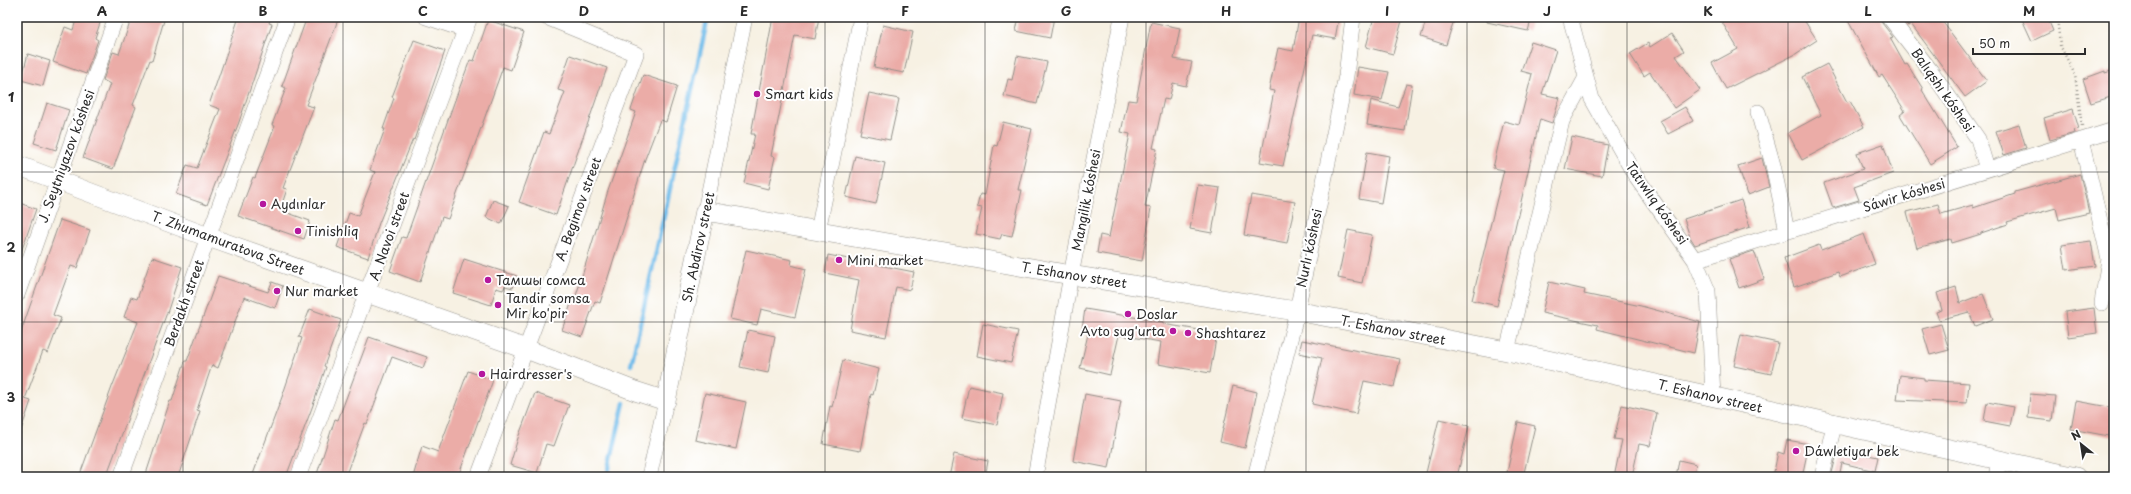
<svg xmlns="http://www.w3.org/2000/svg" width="2131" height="494" font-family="'Playpen Sans',sans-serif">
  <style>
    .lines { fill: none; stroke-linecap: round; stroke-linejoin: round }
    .stream { stroke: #70bcea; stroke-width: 4.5 }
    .building { fill: #ebaca7 }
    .minor-casing { stroke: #918e87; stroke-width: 16 }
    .major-casing { stroke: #918e87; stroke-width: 20 }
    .path { stroke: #918e87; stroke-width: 2.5; stroke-dasharray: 1 3; stroke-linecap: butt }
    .minor { stroke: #fff; stroke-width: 15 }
    .major { stroke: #fff; stroke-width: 19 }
    .grid { fill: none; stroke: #2b2b2b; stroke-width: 1; stroke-opacity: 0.55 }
    .poi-dot { fill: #b5179e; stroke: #fff; stroke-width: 1.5 }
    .labels { text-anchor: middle; stroke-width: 4; stroke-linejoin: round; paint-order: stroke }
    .street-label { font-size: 13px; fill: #2b2b2b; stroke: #fff }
    .poi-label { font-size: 13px; fill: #2b2b2b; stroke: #fff; text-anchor: start }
    .neatline { fill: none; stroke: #2b2b2b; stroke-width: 1.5 }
    .grid-label { font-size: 13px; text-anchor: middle; font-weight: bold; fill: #2b2b2b }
  </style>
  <rect width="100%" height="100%" fill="#fff"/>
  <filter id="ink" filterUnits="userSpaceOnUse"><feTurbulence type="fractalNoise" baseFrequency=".025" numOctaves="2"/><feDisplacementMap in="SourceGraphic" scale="8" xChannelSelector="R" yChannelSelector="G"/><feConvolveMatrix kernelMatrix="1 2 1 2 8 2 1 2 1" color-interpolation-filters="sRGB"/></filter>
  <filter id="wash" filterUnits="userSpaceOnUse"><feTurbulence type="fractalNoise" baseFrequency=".012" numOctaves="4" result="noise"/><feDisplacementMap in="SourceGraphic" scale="16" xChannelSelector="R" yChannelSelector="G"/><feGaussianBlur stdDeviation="0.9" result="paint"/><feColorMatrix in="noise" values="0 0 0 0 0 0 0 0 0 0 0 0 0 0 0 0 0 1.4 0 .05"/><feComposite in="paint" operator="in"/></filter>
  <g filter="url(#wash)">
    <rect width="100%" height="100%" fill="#f7f1e3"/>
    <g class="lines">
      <path class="stream" d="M631,365L708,17
        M607,477L624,403"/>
    </g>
    <g id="blocks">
      <path class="building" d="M77,17H102L95,38L98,40L86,74L53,62L65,27L73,30Z
        M132,17H165L152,61L150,60L133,105L136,107L113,169L83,158L110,84L103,80L113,52L119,54Z
        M239,17H271L269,23L272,24L239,122L207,205L176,194L187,165L197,168L220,109L209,105Z
        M307,17H339L306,105L314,107L283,188L287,189L280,210L310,221L304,239L238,216L253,177L255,178L275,126L272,125L286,88L282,86Z
        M773,17H819L815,39L795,35L771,156L775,157L768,189L744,183L755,134H751Z
        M1019,17H1054L1050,38L1016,31Z
        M1299,17H1339L1335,39L1312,35L1283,166L1260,162L1274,91L1269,90L1278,48L1293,51Z
        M1374,17H1403L1393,54L1366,47Z
        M1427,17H1455L1446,45L1421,37Z
        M1487,17H1532L1528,31L1487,22Z
        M1719,17H1802L1817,40L1794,55L1726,89L1712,63L1738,49Z
        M1846,17H1880L1882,23L1893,37L1890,38L1905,65L1907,64L1923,89L1922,90L1957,147L1930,164L1900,115L1905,111L1882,75L1879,77Z
        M1900,17H1939L1987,81L1965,97L1911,24L1908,26Z
        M2021,17H2047L2053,31L2032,41Z
        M488,20L524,32L511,70L503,67L448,219L442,217L420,282L390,271L402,237L406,238L455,100L470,60L474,61Z
        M1151,22L1180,28L1174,59L1192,62L1186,86L1173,83L1169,100L1164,99L1153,148L1157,149L1145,207L1151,208L1142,261L1097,253L1100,235L1109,237L1130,134L1121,132L1128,100L1136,101Z
        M883,25L913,32L904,73L874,67Z
        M1672,33L1684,51L1676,56L1700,90L1674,108L1650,72L1644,76L1630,54L1648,43L1650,47Z
        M414,40L445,51L414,140L413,139L379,223L368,258L337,247L349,213L358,216L375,172L370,170L385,129H383L394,98L392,97Z
        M1531,42L1556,50L1542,94L1560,98L1552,123L1540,119L1497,306L1472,300L1504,170L1493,168L1504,121L1519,125L1532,74L1521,71Z
        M28,54L50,61L43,86L21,80Z
        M570,55L607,68L556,215L519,202L544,132L549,134L565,92L558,90Z
        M1017,56L1047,62L1037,104L1004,96L1008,79L1012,80Z
        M1827,64L1847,102L1850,101L1864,127L1802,160L1788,133L1821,115L1802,77Z
        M1358,67L1389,72L1382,100L1354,95Z
        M2114,70V96L2091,103L2083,79L2105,71V73Z
        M643,75L677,86L666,122L660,120L645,159L600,303L595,301L582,337L562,330L573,298L575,299L608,191L636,112L631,110Z
        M1406,84L1412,85L1405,131L1367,125L1371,100L1398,107Z
        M869,93L899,99L890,140L860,134Z
        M47,103L69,110L56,150L34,143Z
        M1685,107L1693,121L1668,134L1660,121Z
        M2073,109L2079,129L2074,130L2075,133L2050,140L2044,118Z
        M1003,122L1032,129L1018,190H1022L1012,236L1002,234L1000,239L976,234L982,208L977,207L980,194L985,195L994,145L997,146Z
        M2019,124L2026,148L2004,155L1996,131Z
        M1572,137L1608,145L1602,176L1565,169Z
        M1883,144L1893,173L1854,187L1859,200L1833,208L1824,183L1863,169L1857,153Z
        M1367,152L1389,156L1381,203L1359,199Z
        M855,156L885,163L876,204L846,197Z
        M1762,158L1769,187L1748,195L1738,166Z
        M2080,174L2089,213L2059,220L2056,208L2007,222L2008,224L1981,233V234L1952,243L1951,239L1917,248L1907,212L1938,204L1941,214L1973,205V208L2015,194V192Z
        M1198,185L1220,188L1212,233L1190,229Z
        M1251,195L1295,202L1287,243L1244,235Z
        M493,200L509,206L501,224L486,217Z
        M1741,200L1750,227L1695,245L1690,237L1684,219Z
        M17,202L36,209L19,258H17Z
        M60,220L90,230L77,268L71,266L53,315L61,318L48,353L43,351L25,399L31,401L19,436L17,435V343Z
        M1348,230L1372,235L1362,283L1338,278Z
        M1864,234L1875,264L1840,277L1838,272L1794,287L1784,258L1819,245L1821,250Z
        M2091,241L2095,266L2066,270L2062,245Z
        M746,250L792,260L791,265L806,269L795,317L761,309L757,325L730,319Z
        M1754,251L1764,279L1739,288L1729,259Z
        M828,255L914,272L910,290L896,287L886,337L850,330L859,280L825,273Z
        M152,257L182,267L168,310L106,477H79L112,387L138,322L124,317L131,297L137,299Z
        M464,259L517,276L513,288L505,286L503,290L496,288L491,305L453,293Z
        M218,276L268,292L272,282L283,286L275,308L244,297L218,368L212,365L197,410L200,411L178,477H145L170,401H172L185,361H187Z
        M1549,282L1585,290L1584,294L1641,306L1700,322L1694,353L1597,329L1598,325L1542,313Z
        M1956,287L1960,303L1983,294L1993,319L1975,326L1969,312L1939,320L1936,312L1942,310L1937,293Z
        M2094,308L2097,333L2068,337L2065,312Z
        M310,309L341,320L324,366L326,367L313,405L286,477H252L282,397L302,338L299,337Z
        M1085,309L1163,322V324L1217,333L1210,373L1158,364L1161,342L1119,335L1110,375L1080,368L1089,330L1082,329Z
        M983,324L1018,331L1011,363L977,356Z
        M1941,324L1949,350L1930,355L1922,329Z
        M748,330L775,336L768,373L740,367Z
        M1741,335L1778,343L1771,374L1734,366Z
        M369,337L427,357L423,368L392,357L367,424L365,423L345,477H316L335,419L338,420Z
        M1302,340L1400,359L1394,387L1364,381L1356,414L1312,404L1322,358L1299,353Z
        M843,360L879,369L873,395L871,394L860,451L823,444L830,406L832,407Z
        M468,371L493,380L458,477H413L422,446L438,452Z
        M1900,375L1924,378V380L1969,383L1967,403L1897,400Z
        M969,386L1003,393L997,425L962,418Z
        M1233,386L1257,392L1245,448L1220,442Z
        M535,393L569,405L554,446L546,444L537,473L510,465L518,438Z
        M705,393L746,402L736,449L695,440Z
        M1085,394L1121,401L1109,468L1073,461Z
        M2030,394L2055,396L2052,421L2028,418Z
        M2076,401L2114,408V437L2071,429Z
        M1987,402L2014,407L2010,426L1984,421Z
        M1622,405L1657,413L1650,446L1639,444L1632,477H1614L1622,440L1614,439Z
        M1439,419L1469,426L1457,477H1425Z
        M1518,422L1535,426L1523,477H1506Z
        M1787,440L1809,444L1802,477H1773L1778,452L1784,454Z
        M1838,449L1878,457L1875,471L1842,463L1839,477H1831Z
        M954,454L988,461L985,477H949Z
        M1679,460L1696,464L1693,477H1676Z"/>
    </g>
  </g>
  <g filter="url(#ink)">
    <use href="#blocks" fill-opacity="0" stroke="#918e87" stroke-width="1"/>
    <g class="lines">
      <g class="minor-casing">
        <path id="minor" d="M426,17L465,30
          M1570,17L1592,99L1636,177L1695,260L1708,291L1713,397
          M1889,17L1931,71L1978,139L1987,169
          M1758,112L1773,165L1787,231
          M2081,140L2109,259L2102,303
          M705,211L745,17
          M818,231L861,17
          M1695,260L2114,130
          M17,295L116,17
          M1507,351L1562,121L1585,79
          M121,477L288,17
          M298,477L470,17
          M478,477L636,54L546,17
          M649,477L666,401
          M1035,477L1071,275L1122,17
          M1255,477L1295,320L1346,76L1353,17
          M1822,477L1834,425
          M1996,477L1999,461"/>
      </g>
      <g class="major-casing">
        <path id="major" d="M17,165L208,237L526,349L635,391L666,401L705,211L1071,275L1296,311L1507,351L2076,477"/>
      </g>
      <path class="path" d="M2057,17L2060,45L2075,75L2082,126"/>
      <use href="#minor" class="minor"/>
      <use href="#major" class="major"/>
    </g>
  </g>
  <path class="grid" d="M183,17V477M343,17V477M504,17V477M664,17V477M825,17V477M985,17V477M1146,17V477M1306,17V477M1467,17V477M1627,17V477M1788,17V477M1948,17V477M17,172H2114M17,322H2114"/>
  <g class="poi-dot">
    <circle cx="757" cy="94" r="4"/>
    <circle cx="263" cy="204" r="4"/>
    <circle cx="298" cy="231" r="4"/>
    <circle cx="839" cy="260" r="4"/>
    <circle cx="488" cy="280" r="4"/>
    <circle cx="277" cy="291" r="4"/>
    <circle cx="498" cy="305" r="4"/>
    <circle cx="1128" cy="314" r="4"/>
    <circle cx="1173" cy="331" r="4"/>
    <circle cx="1188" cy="333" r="4"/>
    <circle cx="482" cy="374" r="4"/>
    <circle cx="1796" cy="451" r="4"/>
  </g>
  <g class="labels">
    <g class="street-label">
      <text transform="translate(1943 90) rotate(55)" y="5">Balıqshı kóshesi</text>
      <text transform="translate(66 156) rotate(-70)" y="5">J. Seytniyazov kóshesi</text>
      <text transform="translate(1904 195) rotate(-17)" y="5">Sáwir kóshesi</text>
      <text transform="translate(1086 200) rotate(-79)" y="5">Mangilik kóshesi</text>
      <text transform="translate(1657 203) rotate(55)" y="5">Tatıwlıq kóshesi</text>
      <text transform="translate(578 209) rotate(-70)" y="5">A. Begimov street</text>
      <text transform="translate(389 236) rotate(-70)" y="5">A. Navoi street</text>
      <text transform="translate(228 243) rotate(20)" y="5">T. Zhumamuratova Street</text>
      <text transform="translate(698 247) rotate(-78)" y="5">Sh. Abdirov street</text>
      <text transform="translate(1309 248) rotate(-78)" y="5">Nurlı kóshesi</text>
      <text transform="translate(1074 275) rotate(9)" y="5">T. Eshanov street</text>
      <text transform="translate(184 303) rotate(-70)" y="5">Berdakh street</text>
      <text transform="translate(1393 330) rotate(11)" y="5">T. Eshanov street</text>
      <text transform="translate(1710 396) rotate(13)" y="5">T. Eshanov street</text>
    </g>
    <g class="poi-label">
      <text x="765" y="99">Smart kids</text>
      <text x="271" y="209">Aydınlar</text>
      <text x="306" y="236">Tinishliq</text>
      <text x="847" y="265">Mini market</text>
      <text x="496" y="285">Тамшы сомса</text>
      <text x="285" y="296">Nur market</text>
      <text x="506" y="303">Tandir somsa<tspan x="506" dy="15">Mir ko'pir</tspan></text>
      <text x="1136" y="319">Doslar</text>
      <text x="1165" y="336" text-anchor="end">Avto sug'urta</text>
      <text x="1196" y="338">Shashtarez</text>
      <text x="490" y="379">Hairdresser's</text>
      <text x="1804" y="456">Dáwletiyar bek</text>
    </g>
  </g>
  <rect width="2131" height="494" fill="none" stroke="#fff" stroke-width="44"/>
  <g transform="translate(2081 444) rotate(330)" stroke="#ffffff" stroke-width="3" paint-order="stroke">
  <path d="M0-3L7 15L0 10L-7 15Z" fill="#2b2b2b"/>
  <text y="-6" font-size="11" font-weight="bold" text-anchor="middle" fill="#2b2b2b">N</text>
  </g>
  <path d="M1973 48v6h112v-6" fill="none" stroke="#2b2b2b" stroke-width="2"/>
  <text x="1979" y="48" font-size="12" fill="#2b2b2b" stroke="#ffffff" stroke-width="3" paint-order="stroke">50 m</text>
  <rect x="22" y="22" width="2087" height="450" class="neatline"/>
  <g class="grid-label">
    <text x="102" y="16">A</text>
    <text x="263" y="16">B</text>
    <text x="423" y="16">C</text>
    <text x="584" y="16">D</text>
    <text x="744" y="16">E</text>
    <text x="905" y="16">F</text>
    <text x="1066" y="16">G</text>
    <text x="1226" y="16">H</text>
    <text x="1387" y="16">I</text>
    <text x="1547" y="16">J</text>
    <text x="1708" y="16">K</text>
    <text x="1868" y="16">L</text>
    <text x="2029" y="16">M</text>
    <text x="11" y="102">1</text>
    <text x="11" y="252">2</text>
    <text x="11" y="402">3</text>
  </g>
</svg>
